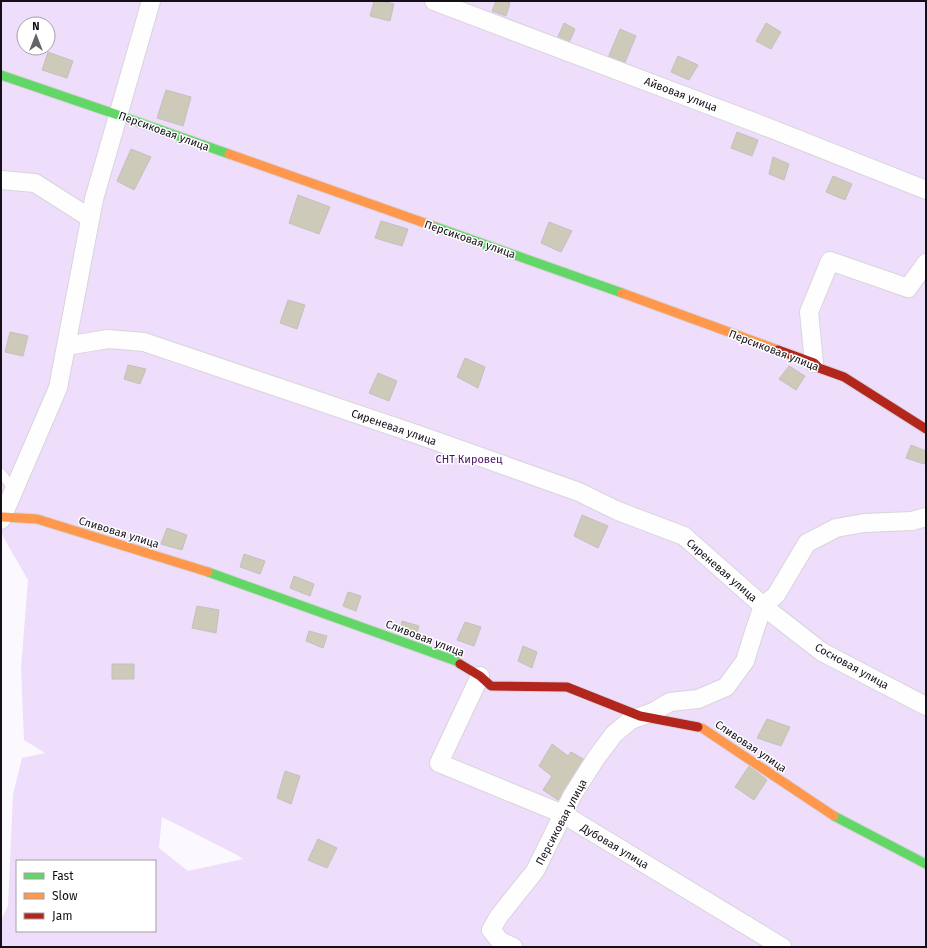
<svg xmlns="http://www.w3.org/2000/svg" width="927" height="948" font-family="'Fira Sans',sans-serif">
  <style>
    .green { fill: #eedefb; fill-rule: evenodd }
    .building { fill: #cecaba; stroke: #c3c0bd }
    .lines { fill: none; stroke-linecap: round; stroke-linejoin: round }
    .lane-casing { stroke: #d8d4db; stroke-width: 11 }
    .street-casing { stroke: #d8d4db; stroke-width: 20 }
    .fast-casing { stroke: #d8d4db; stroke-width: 11 }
    .slow-casing { stroke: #d8d4db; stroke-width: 11 }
    .jam-casing { stroke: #d8d4db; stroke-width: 11 }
    .lane { stroke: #fefeff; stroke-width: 9 }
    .street { stroke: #fefeff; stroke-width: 18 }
    .fast { stroke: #63d668; stroke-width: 9 }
    .slow { stroke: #ff974d; stroke-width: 9 }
    .jam { stroke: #b3261e; stroke-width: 9 }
    .labels { text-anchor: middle; stroke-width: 3; stroke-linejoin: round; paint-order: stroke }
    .street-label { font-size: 11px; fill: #151018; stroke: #fff }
    .park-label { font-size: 11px; fill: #4b1168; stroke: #fff }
  </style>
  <rect width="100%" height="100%" fill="#fbf9fd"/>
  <path class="green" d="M1,1H926V947H1V920L8,906L13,794L22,758L45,753L24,740L21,668L28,580L1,533ZM24,24H48V48H24ZM162,817L237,855L243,859L188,871L159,848ZM17,861H155V931H17Z"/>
  <path class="building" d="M374,1H383L394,4L390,21L370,16Z
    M496,1H504L510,3L506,16L492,11Z
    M564,23L575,29L568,45L557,39Z
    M766,23L781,32L771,49L756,41Z
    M620,29L636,36L624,65L608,58Z
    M48,52L73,61L67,78L42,70Z
    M678,56L698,65L689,80L671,72Z
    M166,90L191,97L183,126L157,118Z
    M737,132L758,140L752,156L731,148Z
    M131,149L151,157L134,190L117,181Z
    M773,157L789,164L784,180L769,174Z
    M833,176L852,184L845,200L826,192Z
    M298,195L330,207L319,234L289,223Z
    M381,221L408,229L402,246L375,238Z
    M549,222L572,231L561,252L541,243Z
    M288,300L305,305L297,329L280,323Z
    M10,332L28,336L23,356L5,352Z
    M465,358L485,367L478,388L457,377Z
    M128,365L146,369L140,384L124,379Z
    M789,366L805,376L796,390L779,379Z
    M378,373L397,381L389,401L369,393Z
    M911,445L926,451V460L924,464L906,458Z
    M582,515L608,526L598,548L574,536Z
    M167,528L187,535L182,550L161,544Z
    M244,554L265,561L260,574L240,567Z
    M294,576L314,584L310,596L290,588Z
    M348,592L361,596L356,611L343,606Z
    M197,606L219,610L216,633L192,628Z
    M402,621L419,626L416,636L400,632Z
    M465,622L481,627L474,646L457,640Z
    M309,631L327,636L323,648L306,641Z
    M523,646L537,652L532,668L518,661Z
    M112,664H134V679H112Z
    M767,719L790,727L781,746L757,738Z
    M552,744L568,756L571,752L585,760L558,800L543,790L552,776L539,766Z
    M749,766L767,780L754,800L735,787Z
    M285,771L300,776L291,804L277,798Z
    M318,839L337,848L327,868L308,860Z"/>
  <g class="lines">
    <g class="lane-casing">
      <path id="lane" d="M1,473L14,490"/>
    </g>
    <g class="street-casing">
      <path id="street" d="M434,1L759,124L926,190
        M1,180L35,183L90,218
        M66,346L108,339L144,342L419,435L579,492L618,511L684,536L763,606L822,652L926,706
        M814,363L809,312L830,261L908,288L926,263
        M1,520L58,388L94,199L151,1
        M480,676L439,763L563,814L782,947
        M513,947L500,941L491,930L499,916L535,871L572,796L596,758L614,734L631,720L653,712L670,702L698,699L726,687L745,661L755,629L763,606L776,595L807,543L836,528L864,523L912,521L926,517"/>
    </g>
    <g class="fast-casing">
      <path id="fast" d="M1,75L118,115L229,154
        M433,226L622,293
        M208,572L456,661L460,664
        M834,816L926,864"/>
    </g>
    <g class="slow-casing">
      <path id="slow" d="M229,154L433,226
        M622,293L778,350
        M3,517L37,519L208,572
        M698,727L702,728L834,816"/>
    </g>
    <g class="jam-casing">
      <path id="jam" d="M778,350L814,363L819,368L844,377L926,429
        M460,664L480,676L491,686L567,687L640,716L698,727"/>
    </g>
    <use href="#lane" class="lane"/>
    <use href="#street" class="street"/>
    <use href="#fast" class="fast"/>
    <use href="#slow" class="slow"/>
    <use href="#jam" class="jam"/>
  </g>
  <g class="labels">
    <g class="street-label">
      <text transform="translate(681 94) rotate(21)" y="4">Айвовая улица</text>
      <text transform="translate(164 131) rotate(20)" y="4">Персиковая улица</text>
      <text transform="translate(470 239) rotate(19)" y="4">Персиковая улица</text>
      <text transform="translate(774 350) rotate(21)" y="4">Персиковая улица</text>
      <text transform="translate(394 427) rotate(19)" y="4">Сиреневая улица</text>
      <text transform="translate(119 532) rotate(17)" y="4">Сливовая улица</text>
      <text transform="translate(722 570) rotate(41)" y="4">Сиреневая улица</text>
      <text transform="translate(425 638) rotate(21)" y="4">Сливовая улица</text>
      <text transform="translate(852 666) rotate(29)" y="4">Сосновая улица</text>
      <text transform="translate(751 746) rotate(34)" y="4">Сливовая улица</text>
      <text transform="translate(561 822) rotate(-62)" y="4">Персиковая улица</text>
      <text transform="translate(615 846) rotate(31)" y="4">Дубовая улица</text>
    </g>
    <g class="park-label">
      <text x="469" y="463">СНТ Кировец</text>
    </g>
  </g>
  <rect width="927" height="948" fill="none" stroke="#151018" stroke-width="4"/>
  <rect x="16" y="860" width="140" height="72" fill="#ffffff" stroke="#a19fa3"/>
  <rect x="24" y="873" width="20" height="6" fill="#63d668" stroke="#a19fa3"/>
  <text x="52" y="880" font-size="12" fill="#151018">Fast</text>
  <rect x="24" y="893" width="20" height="6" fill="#ff974d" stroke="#a19fa3"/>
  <text x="52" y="900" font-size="12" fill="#151018">Slow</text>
  <rect x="24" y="913" width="20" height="6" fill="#b3261e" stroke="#a19fa3"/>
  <text x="52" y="920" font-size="12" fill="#151018">Jam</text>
  <g transform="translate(36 36)"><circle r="19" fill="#ffffff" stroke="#a19fa3"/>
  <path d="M0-3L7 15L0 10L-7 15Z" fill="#666268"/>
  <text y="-6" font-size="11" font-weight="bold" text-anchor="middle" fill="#151018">N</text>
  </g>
</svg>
